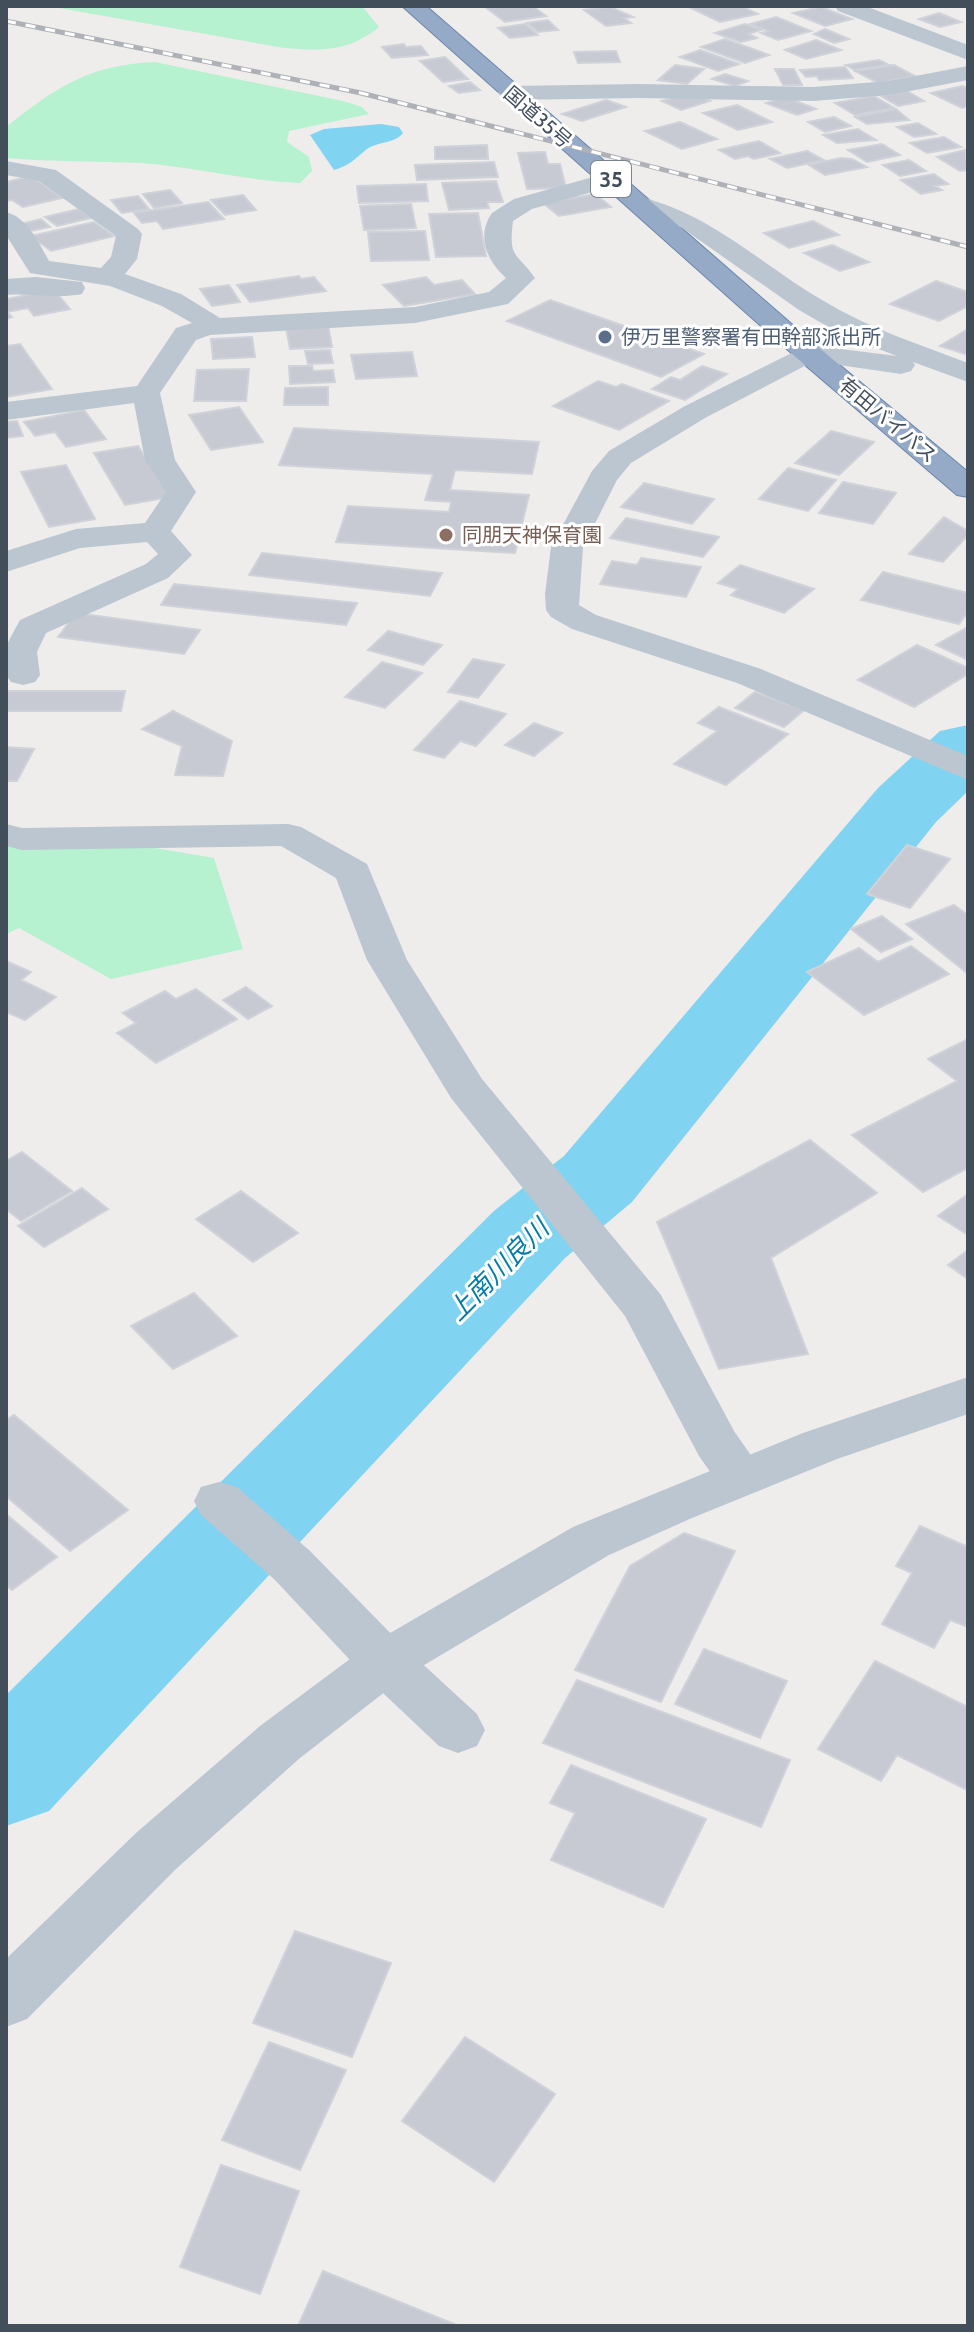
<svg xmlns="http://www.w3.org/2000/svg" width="974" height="2332" font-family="Cabin,'Noto Sans JP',sans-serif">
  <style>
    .green { fill: #b6f1d0 }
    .water { fill: #80d3f1 }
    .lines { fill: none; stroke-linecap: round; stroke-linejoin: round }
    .river { fill: #80d3f1; fill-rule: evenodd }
    .building { fill: #c7cad3; stroke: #cfd2d8; stroke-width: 2 }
    .trunk-casing { stroke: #6b86ab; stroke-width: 2 }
    .minor { fill: #bbc6d0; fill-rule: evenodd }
    .tertiary { fill: #bbc6d0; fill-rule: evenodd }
    .trunk { fill: #94aac6; fill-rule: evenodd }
    .rail-casing { stroke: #aeb1b7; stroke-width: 5 }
    .rail { stroke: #fff; stroke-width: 3; stroke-dasharray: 10; stroke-linecap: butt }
    .service-dot { fill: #5c6f8a; stroke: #fff; stroke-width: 3 }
    .education-dot { fill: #8d6e63; stroke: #fff; stroke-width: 3 }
    .labels { text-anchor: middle; stroke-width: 6; stroke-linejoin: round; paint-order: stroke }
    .far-street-label { font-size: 20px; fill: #434e5b; stroke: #fff }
    .far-service-label { font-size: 20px; fill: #4e5e75; stroke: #fff; text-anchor: start }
    .far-education-label { font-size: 20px; fill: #785e54; stroke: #fff; text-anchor: start }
    .shield { fill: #fff; stroke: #7b838c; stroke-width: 2 }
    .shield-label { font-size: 22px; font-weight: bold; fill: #434e5b }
    .water-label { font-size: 26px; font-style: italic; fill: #047ba6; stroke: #fff }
  </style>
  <rect width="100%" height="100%" fill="#efecec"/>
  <path class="green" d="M48,6H362L379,27C348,52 322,51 284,48Z
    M155,62L343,101L362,107L369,114L289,131L287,142L309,157L312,171L300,183C247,181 195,167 141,163C96,161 51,162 6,158V127C56,87 89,65 155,62Z
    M49,830L214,858L243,949L111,979L19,928L6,934V846Z"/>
  <path class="water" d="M381,124L399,127L403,133C394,144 379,141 367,149C356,158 349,166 334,170L310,135L324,129Z"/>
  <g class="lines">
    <path class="river" d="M968,725V791L936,822L632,1202L565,1258L49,1811L6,1826V1695L495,1210L564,1156L878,788L940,731Z"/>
  </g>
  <path class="building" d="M484,6L534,7L546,16L505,22Z
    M687,6H741L758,14L720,22Z
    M610,7L633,17L624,18L631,23L606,26L584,10Z
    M821,7L852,19L825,26L793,13Z
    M939,13L961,22L940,27L919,19Z
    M776,17L811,31L778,40L761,33L769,31L751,24Z
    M548,20L558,30L538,32L527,23Z
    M525,24L538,35L510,38L498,28Z
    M745,24L761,30L748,34L757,38L741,42L715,33Z
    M825,29L849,39L834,43L814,34Z
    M725,39L769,55L745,63L701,47Z
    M816,40L841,50L806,59L785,50Z
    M404,44L406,47L421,46L428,55L392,58L382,47Z
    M700,50L739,64L718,71L680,57Z
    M616,51L620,62L578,63L574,52Z
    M445,57L468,79L443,82L420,61Z
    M879,60L889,65L855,70L846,65Z
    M675,65L704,69L687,84L658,80Z
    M894,65L915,76L878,83L855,71Z
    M845,67L853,78L819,80L817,76L806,77L800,70Z
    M775,69H794L802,85H783Z
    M725,74L748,81L735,86L712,79Z
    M470,82L480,90L459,93L449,86Z
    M962,86L968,88V106L962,108L931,93Z
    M907,91L924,101L898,106L881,96Z
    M690,93L710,101L681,110L662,101Z
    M874,96L894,108L855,115L835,103Z
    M785,97L816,109L797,115L766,103Z
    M606,100L626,107L582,121L562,114Z
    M737,105L772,122L738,130L703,113Z
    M896,109L909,120L867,124L855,117Z
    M834,117L851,126L825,132L808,122Z
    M680,122L717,139L682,149L645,131Z
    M918,123L936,134L914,137L897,127Z
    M858,129L876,140L837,143L823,135Z
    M944,137L961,147L927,153L910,143Z
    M759,141L780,153L754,159L748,156L735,159L719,150Z
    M882,144L900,155L867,162L848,150Z
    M487,145L488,159H435V147Z
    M965,150L968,170L960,171L937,157Z
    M807,151L824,160L787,168L770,159Z
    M545,152L548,164H560L566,188L527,189L518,153Z
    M841,158L852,159L867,167L825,175L809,165Z
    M909,160L926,171L900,176L883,165Z
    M494,162L498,177L417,180L415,165Z
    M934,174L948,184L935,186L942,190L921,194L901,180Z
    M31,176L62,198L23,207L12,200L6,201V182Z
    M496,181L503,202H487L489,208L449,210L442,183Z
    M426,184L428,201L359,203L357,186Z
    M170,190L182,203L154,208L143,194Z
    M595,194L611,207L559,216L543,203Z
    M243,195L256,210L225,215L211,200Z
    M138,196L149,209L122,213L111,200Z
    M208,202L224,219L163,229L157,221L142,223L134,213Z
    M411,204L416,228L364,230L360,206Z
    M79,209L91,218L57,226L45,217Z
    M478,213L486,256L436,257L429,214Z
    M41,219L50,227L30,231L21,224Z
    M813,221L839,235L789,248L764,233Z
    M94,222L114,236L51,251L31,236Z
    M425,231L429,260L371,261L368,232Z
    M832,245L869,262L840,271L804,253Z
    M299,276L301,279L314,277L326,291L250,302L237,285Z
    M426,277L434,285L462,280L475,294L404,306L383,285Z
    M936,281L968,292V306L939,321L890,304Z
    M229,285L240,302L212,306L200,289Z
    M54,290L70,309L34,316L28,308L7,312L12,317L6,319V299Z
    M550,300L704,354L661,377L507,321Z
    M328,325L332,347L290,349L286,327Z
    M968,329V355L940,346Z
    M252,337L255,357L213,359L211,339Z
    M20,344L52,389L6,397V346Z
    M330,350L333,363L308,364L305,351Z
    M412,352L417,376L356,379L351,355Z
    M289,366H312L313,371L333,370L335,382L290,384Z
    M702,366L727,374L685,400L652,389L671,377L680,380Z
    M249,369L246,401H194L197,370Z
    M598,381L616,387L622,384L669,401L619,430L553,406Z
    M328,387V405H284L285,388Z
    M239,407L263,442L211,450L189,415Z
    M84,410L106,439L66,447L55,432L35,436L24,422Z
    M17,421L23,436L6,438V422Z
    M294,428L539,442L532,474L455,470L450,490L529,495L515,553L336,542L348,506L449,512L451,502L425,500L433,474L279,465Z
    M831,431L874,442L839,475L795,463Z
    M138,446L170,497L125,505L94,453Z
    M66,465L95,519L49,527L21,472Z
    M788,468L836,480L808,511L759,499Z
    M843,482L896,493L873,524L819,513Z
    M644,483L714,499L692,524L621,507Z
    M944,517L968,531V535L943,562L909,554Z
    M626,518L719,537L703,557L610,538Z
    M262,553L442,573L430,596L249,575Z
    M641,558L701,567L686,597L600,584L612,561L637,565Z
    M740,565L814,589L784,613L731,595L738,589L718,583Z
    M883,572L968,593V612L959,624L861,600Z
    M174,584L357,603L346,625L161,605Z
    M76,613L200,630L184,654L58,637Z
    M968,627V660L936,645Z
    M388,631L442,645L423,665L368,650Z
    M917,645L968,668V674L914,707L858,680Z
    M473,659L504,665L478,698L448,692Z
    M382,662L422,673L385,708L345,697Z
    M6,691H125L121,711H6Z
    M755,692L804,710L784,727L735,708Z
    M460,701L506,714L476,746L460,741L444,758L414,750Z
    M719,707L788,734L726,785L674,764L717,731L698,723Z
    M173,711L232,741L223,776L175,775L182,746L142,729Z
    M534,723L562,733L534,756L505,745Z
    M6,747L34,749L17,781H6Z
    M907,845L950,859L910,908L867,894Z
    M954,905L968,915V974L906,924Z
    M882,916L912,939L881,952L851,929Z
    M911,946L949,974L864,1015L807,972L859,948L878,962Z
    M6,961L31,972L21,980L56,997L25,1020L6,1012Z
    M246,987L272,1006L248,1019L223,1000Z
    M196,989L237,1019L156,1063L117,1033L136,1023L123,1013L165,991L176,999Z
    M968,1039V1168L923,1192L852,1135L957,1081L928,1059Z
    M810,1140L877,1193L771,1258L808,1354L719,1369L657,1222Z
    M22,1152L72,1191L21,1221L6,1209V1161Z
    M82,1188L108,1209L44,1247L18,1226Z
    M241,1191L298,1233L253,1262L196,1219Z
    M968,1194V1235L938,1216Z
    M968,1250V1279L948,1265Z
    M194,1293L237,1336L173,1369L131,1326Z
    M14,1415L128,1510L70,1551L6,1496V1420Z
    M6,1514L57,1557L12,1590L6,1585Z
    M920,1526L968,1547V1627L950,1620L934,1648L882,1624L912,1573L896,1566Z
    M684,1533L735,1551L661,1702L575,1670L630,1566Z
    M704,1649L787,1681L760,1738L675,1704Z
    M875,1661L968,1707L967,1790L897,1755L881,1781L818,1749Z
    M577,1680L790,1760L761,1827L543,1743Z
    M571,1765L706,1819L663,1907L551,1860L575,1813L550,1803Z
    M295,1931L391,1963L352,2057L253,2023Z
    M465,2037L555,2094L494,2182L402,2121Z
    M269,2042L346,2070L300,2170L222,2140Z
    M221,2165L299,2191L260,2294L180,2267Z
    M323,2271L459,2326H298Z"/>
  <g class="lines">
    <g class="trunk-casing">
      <path id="trunk" d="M402,6H426L818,347L968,472V497L957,495L798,359Z"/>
    </g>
    <path class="minor" d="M968,66V80L889,95L813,101L639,98L510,100L502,98L498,93L502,88L510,86L639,84L813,87L889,81Z
      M6,161L56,170L138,229L142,234L137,259L125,274L181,294L220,318L415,307L489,292L506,278C487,261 476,236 492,213L514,199L611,172L620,174L623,179L620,184L532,209L513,221C508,260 517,252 535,278L508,304L415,323L210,335L196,340L160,393L175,460L196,492L171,531L192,555L168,578L46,633L37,652L40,675L35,682L23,685L11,682L6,675V646L20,620L146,564L158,554L147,542L80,548L6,572V551L76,529L145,523L166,492L145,460L134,403L6,420V402L137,386L176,328L192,323L162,306L110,286L30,273L6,235V212C28,218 39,243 49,261L101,268L111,257L116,236L39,181L6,175Z
      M36,277L82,282L85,288L82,294C58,299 30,293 6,295V279Z
      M808,345L818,347L822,353L818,359L705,418L631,463L617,480L583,547L579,605L596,615L761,669L968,756V780L737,683L572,629L551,617L546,610L545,594L551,547L592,471L609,451L685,406Z
      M6,824L22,828L288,824L301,827L367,864L407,960L482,1079L661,1295L734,1431L766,1477L759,1490L741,1496L723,1490L699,1456L625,1316L451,1098L367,960L336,878L281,846L22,850L6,846Z
      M219,1482L237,1487L310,1551L404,1647L477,1714L485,1730L477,1746L458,1753L439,1746L366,1677L274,1579L201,1515L194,1501L201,1487Z"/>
    <path class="tertiary" d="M835,6H865L968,45V60L838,11Z
      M641,197C714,216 759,263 822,300C868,328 918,344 968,363V382L913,362L915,365L911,371L901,374L798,359L794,353L798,347L808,345L897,356L844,336L799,310L682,228L632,210L628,205L632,200Z
      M968,1377V1414L837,1459L692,1518L609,1555L404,1677L300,1758L176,1869L27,2019L6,2027V1959L136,1833L260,1726L366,1647L573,1527L803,1433Z"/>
    <use href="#trunk" class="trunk"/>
    <g class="rail-casing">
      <path id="rail" d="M6,21L361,93L968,247"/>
    </g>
    <use href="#rail" class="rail"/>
  </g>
  <circle class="service-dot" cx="605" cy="337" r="8"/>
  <circle class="education-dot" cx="446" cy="535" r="8"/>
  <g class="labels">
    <g class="far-street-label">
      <text transform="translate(538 117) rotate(41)" y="7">国道35号</text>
      <text transform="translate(888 420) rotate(40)" y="7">有田バイパス</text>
    </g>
    <g class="far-service-label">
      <text x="621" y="344">伊万里警察署有田幹部派出所</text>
    </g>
    <g class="far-education-label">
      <text x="462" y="542">同朋天神保育園</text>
    </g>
    <rect class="shield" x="591" y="161" width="40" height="36" rx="6"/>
    <g class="shield-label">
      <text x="611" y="187">35</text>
    </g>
    <g class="water-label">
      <text transform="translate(498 1270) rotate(-45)" y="9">上南川良川</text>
    </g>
  </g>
  <rect width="974" height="2332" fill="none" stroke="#434e5b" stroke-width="16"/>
</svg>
